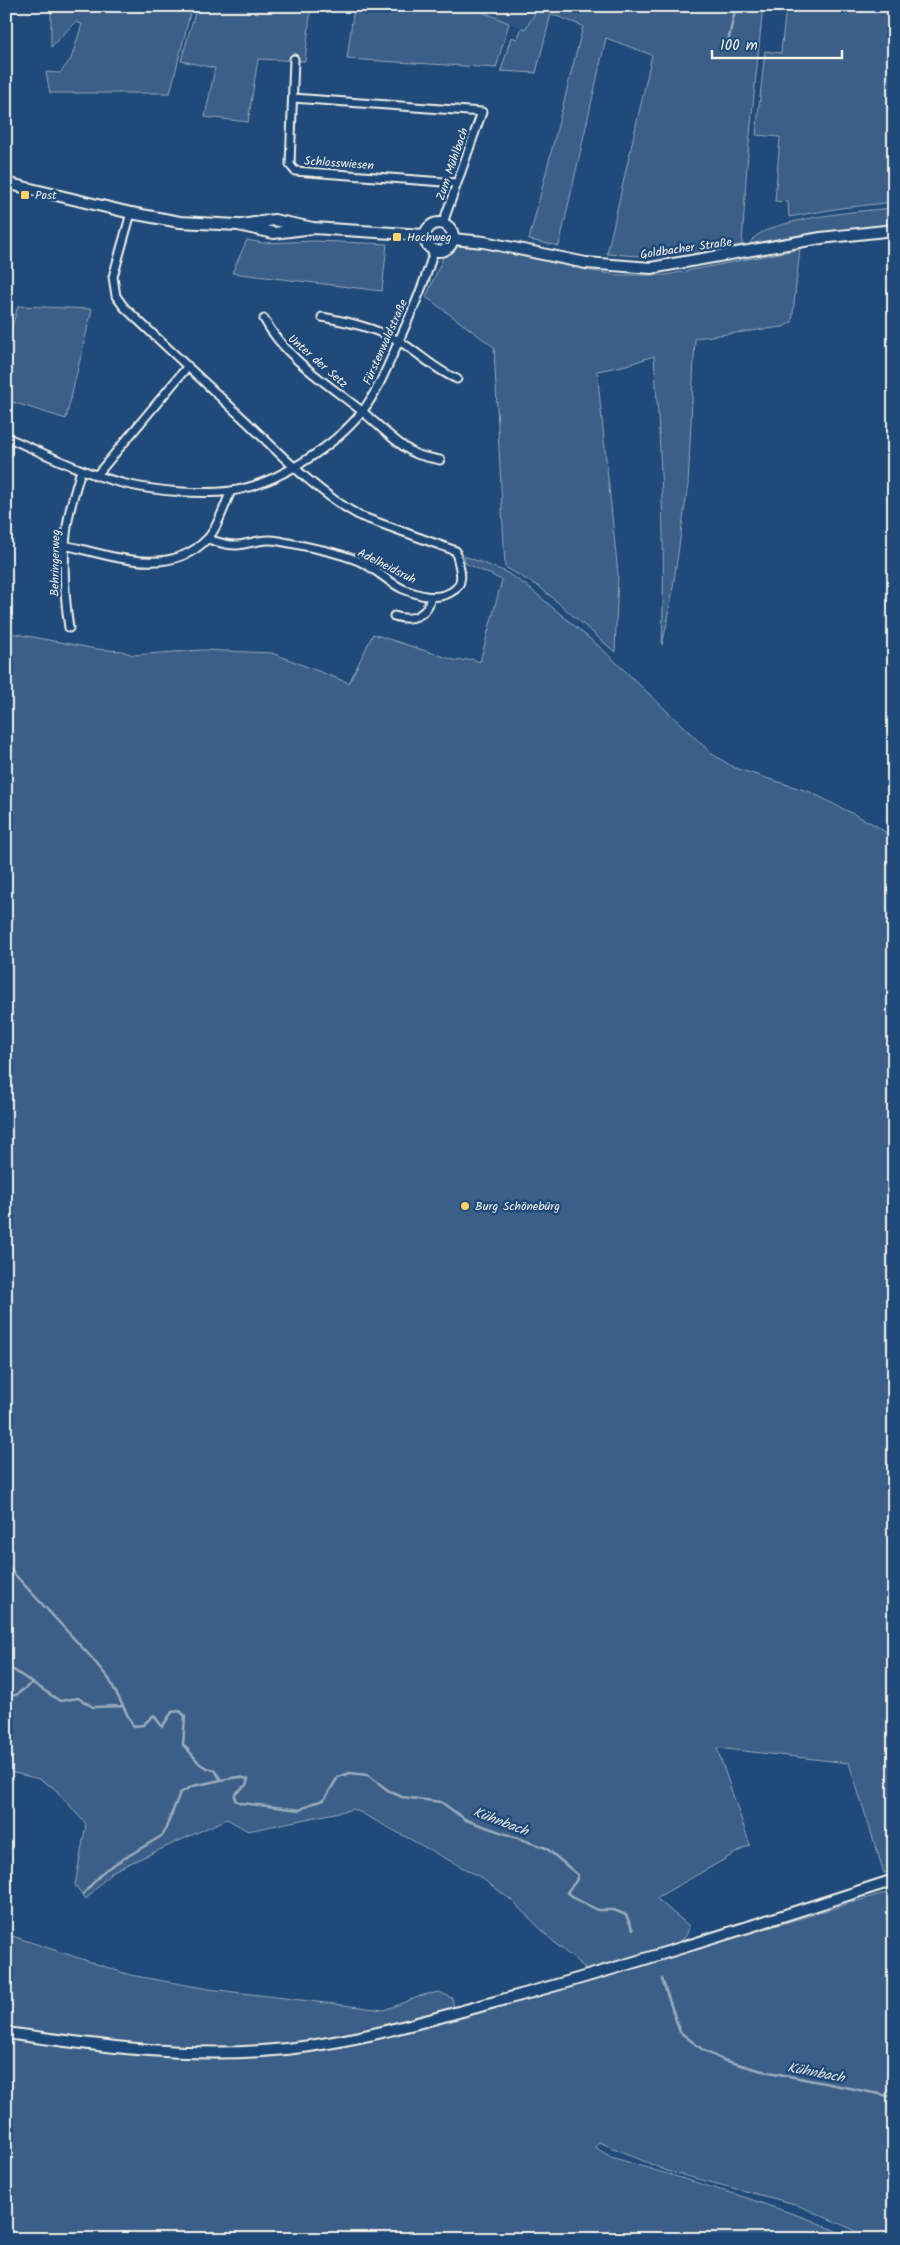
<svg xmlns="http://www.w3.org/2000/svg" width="900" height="2245" font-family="Kalam,sans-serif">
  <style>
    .built { fill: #2d5581 }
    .green { fill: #3a5f88; stroke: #97a8b8; fill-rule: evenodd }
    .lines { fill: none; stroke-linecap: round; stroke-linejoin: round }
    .stream { stroke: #9cacbb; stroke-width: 2.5 }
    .street-casing { stroke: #f4f1e8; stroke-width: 11 }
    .secondary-casing { stroke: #f4f1e8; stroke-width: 14 }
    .street { stroke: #1f4a7a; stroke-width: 7 }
    .secondary { stroke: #1f4a7a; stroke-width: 10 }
    .poi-dot { fill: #ffd166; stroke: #1f4a7a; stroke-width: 2 }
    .labels { text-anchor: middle; stroke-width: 5; stroke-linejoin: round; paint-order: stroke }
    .street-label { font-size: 12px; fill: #f4f1e8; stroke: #1f4a7a }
    .poi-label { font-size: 12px; fill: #f4f1e8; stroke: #1f4a7a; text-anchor: start }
    .water-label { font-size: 14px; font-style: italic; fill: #dee0dd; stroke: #1f4a7a }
  </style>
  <rect width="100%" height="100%" fill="#1f4a7a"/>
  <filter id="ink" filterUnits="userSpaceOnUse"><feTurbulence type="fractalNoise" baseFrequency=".02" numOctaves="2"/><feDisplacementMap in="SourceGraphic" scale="10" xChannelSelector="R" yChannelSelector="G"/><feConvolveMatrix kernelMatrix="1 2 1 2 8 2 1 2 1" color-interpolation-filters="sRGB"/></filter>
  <g filter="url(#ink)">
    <path class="built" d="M468,6H540L524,29Z"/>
    <path class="green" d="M93,6H192L170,93H50L46,72L60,73L71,59L82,24L75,22L51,47V11Z
      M197,6H311L305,61L258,59L248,122L205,117L215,68L181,61Z
      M354,6H468L509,23L496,68L347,59Z
      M540,6H763L747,164L742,245L674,258L607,254L652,55L606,38L559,246L529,240L583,26L551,14L536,73L501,71L511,37L517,39L522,28L525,29Z
      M786,6H894V202L841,208L789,217L788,202L775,201L780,137L756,135L765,51L781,53Z
      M894,208V226L753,247L750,244C757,219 868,210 894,208Z
      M247,240L263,243L316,241L387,244L382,291L232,273Z
      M460,245H471L586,270L617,275H666L800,249L792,322L783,327L695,338L688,485L669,614L662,645C666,548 661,453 654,356L623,366L597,371L618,574L615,652L541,588L505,567L494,347L426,297L445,253Z
      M18,306L92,309L66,419L6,400V348Z
      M464,556L504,571L527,586L602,649L712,754L735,768L810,792L875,825L894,838V1870L884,1873L849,1763L717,1748L750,1845L656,1898L689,1926C687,1946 665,1948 649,1954L652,1963L881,1894L894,1893V2239H84L65,2232L53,2239H6V1934L130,1975L209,1989L384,2010L423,1995L439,1992L452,1998L456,2018L586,1978L584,1967L557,1945L510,1899L480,1877L354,1809L248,1831L227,1819L113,1871L86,1899L75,1885L86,1824L54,1788L39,1779L6,1771V632L96,649L122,651L133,655L202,650L272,653L349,683L373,634L457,661L472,659L480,662L502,580L465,563ZM599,2142L667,2171L795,2204L854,2230L852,2238L811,2220L744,2197L611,2157L595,2147Z"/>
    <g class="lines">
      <path class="stream" d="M728,42L736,6
        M6,1565L91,1657L109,1679L123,1706
        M6,1665L60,1701L78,1698L93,1707L123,1706L133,1726L143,1725L154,1715L162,1727L172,1712L180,1711L185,1716L183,1745C197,1757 196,1767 215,1770L221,1780
        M6,1696L16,1695L32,1683
        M83,1894L105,1870L163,1835L180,1793L193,1786L221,1780L238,1777L248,1779L246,1785L235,1794V1800L241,1803L300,1810L310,1804L324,1800L338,1777L350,1773L368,1775L389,1791L402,1797L441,1802L466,1820L546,1848L578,1875L576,1881L567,1892L576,1899L598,1910H614L626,1915L633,1930
        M662,1979L680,2032L703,2050L723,2060L759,2070L894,2097"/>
      <g class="street-casing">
        <path id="street" d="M294,59L290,165L295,171L457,183
          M293,98L482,112L443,223
          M131,213L113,277L116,296L124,307C166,346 207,385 249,424C283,457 318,493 360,516L456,551C458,565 468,583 451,592C436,601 418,595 403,589C388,582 376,569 361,562C338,552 305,546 279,541C264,538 253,543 238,545C227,546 218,542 208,539
          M322,317C349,322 375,328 399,341C419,353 435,370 457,379
          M264,319C286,359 328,384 363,412C380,426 395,443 414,453C422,457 432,458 440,460
          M6,437C46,454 84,474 126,484C155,491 201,495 231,491C275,485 335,446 362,412C377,392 387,368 397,345C411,314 425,283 434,250
          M96,476L188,366
          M64,545C110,555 169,579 207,539C217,530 225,504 231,491
          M394,616C412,622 427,616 431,597
          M69,628C64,594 62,561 67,527C69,508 76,489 81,470"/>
      </g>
      <g class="secondary-casing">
        <path id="secondary" d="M6,183L131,213L180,222L238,225L274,233L313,228
          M425 237a14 14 0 1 1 28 0a14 14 0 1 1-28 0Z
          M242,225L274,220L313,228L424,235
          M453,239L484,242L586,263L651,268L821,238L894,230
          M6,2033C92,2045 175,2057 262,2051C342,2046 418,2023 495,2002C629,1966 761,1923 894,1880"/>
      </g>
      <use href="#street" class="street"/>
      <use href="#secondary" class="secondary"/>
    </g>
  </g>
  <g class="poi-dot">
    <rect x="20" y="190" width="10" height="10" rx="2.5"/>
    <rect x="392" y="232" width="10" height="10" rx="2.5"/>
    <circle cx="465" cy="1206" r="5"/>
  </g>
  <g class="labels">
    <g class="street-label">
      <text transform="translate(339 163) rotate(4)" y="4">Schlosswiesen</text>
      <text transform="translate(452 164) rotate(-71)" y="4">Zum Mühlbach</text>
      <text transform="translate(686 248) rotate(-8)" y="4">Goldbacher Straße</text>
      <text transform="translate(385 342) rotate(-66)" y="4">Fürstenwaldstraße</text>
      <text transform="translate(318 361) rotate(41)" y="4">Unter der Setz</text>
      <text transform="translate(55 563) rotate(-89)" y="4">Behringerweg</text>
      <text transform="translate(387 566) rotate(27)" y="4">Adelheidsruh</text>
    </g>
    <g class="poi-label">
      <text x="35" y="199">Post</text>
      <text x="407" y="241">Hochweg</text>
      <text x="475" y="1210">Burg Schönebürg</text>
    </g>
    <g class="water-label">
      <text transform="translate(501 1821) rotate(21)" y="5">Kühnbach</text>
      <text transform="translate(816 2072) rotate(11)" y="5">Kühnbach</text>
    </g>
  </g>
  <rect width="900" height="2245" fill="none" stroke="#1f4a7a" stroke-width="25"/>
  <rect x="12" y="12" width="875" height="2220" fill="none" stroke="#f4f1e8" stroke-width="2" filter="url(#ink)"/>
  <path d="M712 50v8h130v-8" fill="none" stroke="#f4f1e8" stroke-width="2.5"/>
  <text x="720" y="50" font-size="15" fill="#f4f1e8" stroke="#1f4a7a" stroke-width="4" paint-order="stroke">100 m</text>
</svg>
